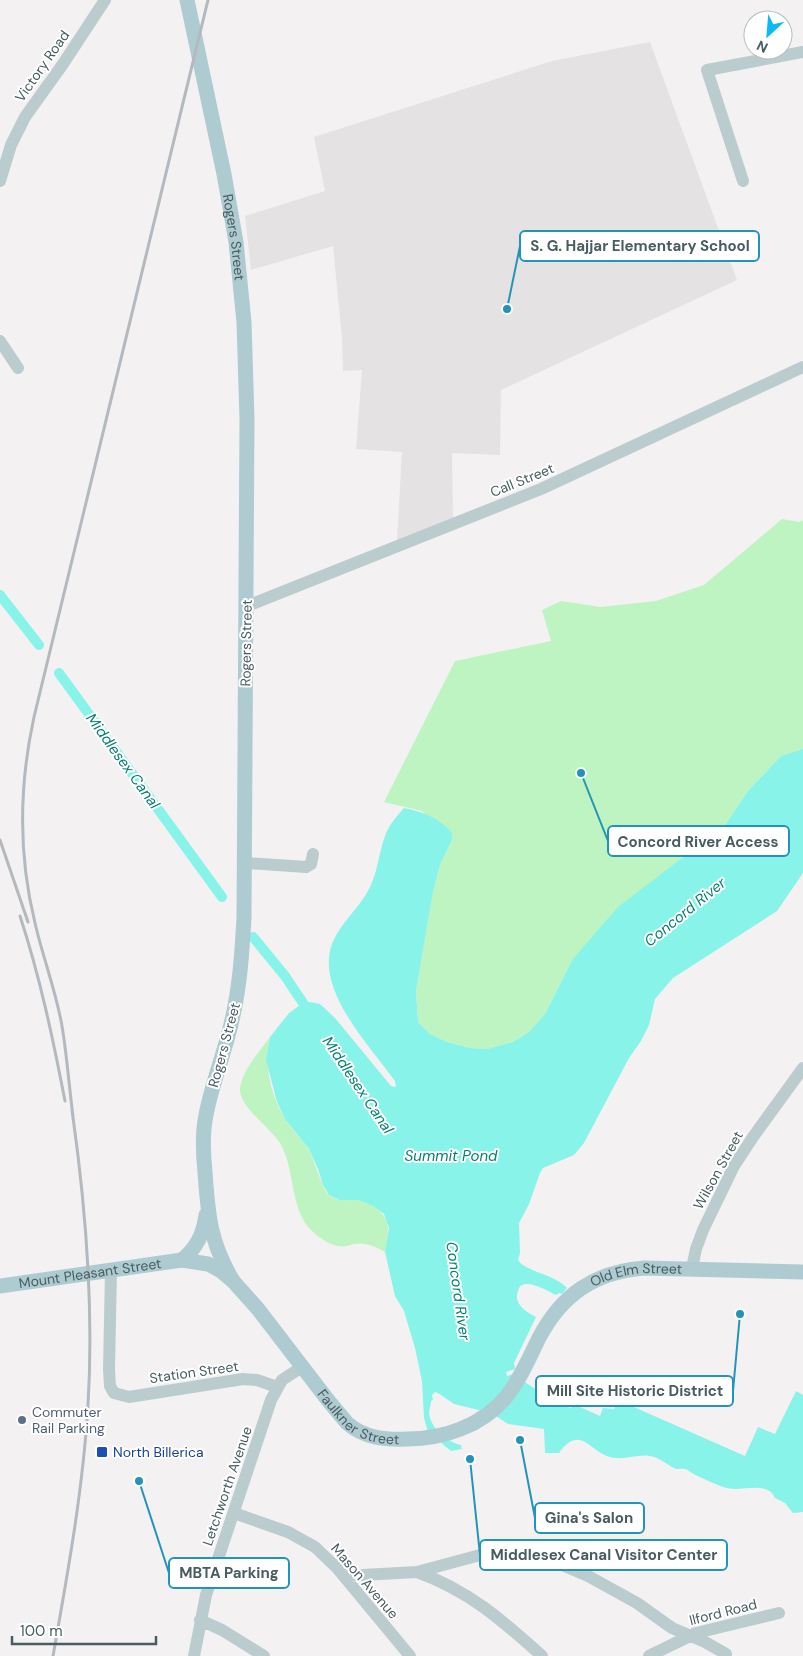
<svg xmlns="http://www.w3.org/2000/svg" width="803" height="1656" font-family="'DM Sans',sans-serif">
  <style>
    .education { fill: #e5e2e4 }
    .green { fill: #bef3c2 }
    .water { fill: #88f3e8 }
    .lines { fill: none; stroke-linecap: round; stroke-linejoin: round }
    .canal { stroke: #88f3e8; stroke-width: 10 }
    .minor { stroke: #bbcccf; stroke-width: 12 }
    .major { stroke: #afcbd2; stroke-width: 15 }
    .rail { stroke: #b3b9bc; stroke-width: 3 }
    .service-dot { fill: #5c6f8a; stroke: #fff; stroke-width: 2 }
    .transit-dot { fill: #1a4fb4; stroke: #fff; stroke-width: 2 }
    .labels { text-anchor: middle; stroke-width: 4; stroke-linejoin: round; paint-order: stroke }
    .street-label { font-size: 14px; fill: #475d61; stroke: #fff }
    .service-label { font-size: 14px; fill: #4e5e75; stroke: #fff; text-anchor: start }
    .transit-label { font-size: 14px; fill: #164399; stroke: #fff; text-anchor: start }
    .water-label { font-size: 15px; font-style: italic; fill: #077f72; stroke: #fff }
    .leader { fill: none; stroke: #2394b9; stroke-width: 2 }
    .callout-dot { fill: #2394b9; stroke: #fff; stroke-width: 2 }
    .callout { fill: #fff; stroke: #2394b9; stroke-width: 2 }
    .callout-label { font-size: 15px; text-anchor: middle; font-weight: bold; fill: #475d61 }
  </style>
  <rect width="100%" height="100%" fill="#f4f1f2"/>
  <path class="education" d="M650,42L737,280L501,390L500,455L452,453L453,518L397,540L402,452L356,449L362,370L343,371L342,338L333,246L251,270L245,216L325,191L314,137L552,61Z"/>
  <path class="green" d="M782,519L799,522L803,520V749L781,756L748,791L715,840L682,858L572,960L545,1014L529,1032L513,1042L487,1049L470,1048L447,1042L430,1034L418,1022L416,991L433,892L440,865L451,842L422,811L384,802L455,661L551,641L542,610L561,601L601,607L656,601L704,585Z
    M270,1037C263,1062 271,1098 286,1120C293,1131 303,1140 309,1150C315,1161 322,1189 329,1195C338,1203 349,1199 359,1200C372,1201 389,1215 388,1230C388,1237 386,1245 385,1252C375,1246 365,1242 353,1244C348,1246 344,1247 338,1246C330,1245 318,1237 312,1231C289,1209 296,1170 280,1143C271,1128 239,1107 240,1089C242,1070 260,1051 270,1037Z"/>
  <path class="water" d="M803,749V873L777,911L673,978L655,999L649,1025L641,1041L629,1058L584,1143L574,1155L543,1168L540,1173L529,1204L519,1223L520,1253L518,1260C524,1271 556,1275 567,1288L562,1294L559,1293L556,1295C548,1291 536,1284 527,1284C522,1284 519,1286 518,1291C513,1304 526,1312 536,1317L514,1363L515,1369L506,1372L507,1376L513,1374L556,1403L571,1408L573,1404L600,1416L603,1408L614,1409L618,1400L745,1456L758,1427L775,1434L796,1391L803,1395V1512L793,1513L785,1503L775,1498C768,1480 741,1492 727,1488C721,1487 697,1476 692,1473C690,1472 687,1469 685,1469C681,1468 678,1470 674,1468C666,1464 659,1457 650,1456C639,1454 628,1459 616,1458C591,1457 582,1421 559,1453H545L544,1429L508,1424L491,1413L454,1404L438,1393L435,1392L432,1395L433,1400L431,1401C431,1405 429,1409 429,1413C430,1428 449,1443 461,1445L462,1449L451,1451L428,1432L424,1418L422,1381L415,1348L404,1311L395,1296L385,1252L389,1228L384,1214L374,1206L359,1200H339L329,1195L323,1185L318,1169L309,1149L285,1119L277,1102L266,1060L270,1037L289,1013L303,1003L310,1002L320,1004L335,1018L391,1086L395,1087L396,1086L395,1081C370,1046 315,990 332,944C340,923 360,908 370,887C379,869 379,847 388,829C392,821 398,815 404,808C424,812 439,818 452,833L451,842L440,865L433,892L416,991L418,1022L430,1034L447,1042L470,1048L487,1049L513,1042L529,1032L545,1014L572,960L618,907L682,858L715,840L748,791L781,756Z"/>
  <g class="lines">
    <path class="canal" d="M0,595L39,645
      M59,673L222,897
      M253,937L285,976L311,1015"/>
    <path class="minor" d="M0,181L11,145L25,117L63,64L105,0
      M743,181L707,70L803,52
      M0,341L18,368
      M247,606L541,489L803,367
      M245,863L306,867L311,864L313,854
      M692,1268L696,1249L703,1230L734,1166L753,1137L803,1068
      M111,1270L109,1369L110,1386L114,1393L129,1397L243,1379L257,1380L277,1387
      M234,1513L288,1532L315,1547L337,1568L410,1656
      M417,1572C468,1590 502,1620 542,1656
      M344,1576L417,1572L495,1551H522L534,1553L588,1576L637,1603L672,1628L705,1642L726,1654
      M200,1620L222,1630L264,1656
      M194,1656L206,1595L271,1400L282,1380L302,1367
      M649,1656L696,1633L779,1613"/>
    <g class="major">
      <path id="s1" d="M187,0L224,174L236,242L244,322L247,419L244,918C242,952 240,986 232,1020C225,1052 212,1083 206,1115C202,1134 203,1153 205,1172C208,1216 210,1242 233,1281"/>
      <path d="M182,1260C196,1249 204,1232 206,1215"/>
      <path id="s2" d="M0,1286L182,1260L208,1264L221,1271L233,1281L258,1309L327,1399L347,1423C364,1438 385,1440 407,1439C443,1439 482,1426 506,1397C520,1380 529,1358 539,1338C562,1294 595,1272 644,1268L803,1272"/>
    </g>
    <path class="rail" d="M0,840L28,922
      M20,916C40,977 53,1039 65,1101
      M73,1116C69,1086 67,1056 62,1026C56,991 43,958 35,923C18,854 19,786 34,717L208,0
      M53,1656C68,1572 83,1489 88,1405C94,1306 86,1208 72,1110"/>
  </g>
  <circle class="service-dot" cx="22" cy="1420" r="5"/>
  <rect class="transit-dot" x="96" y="1446" width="12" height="12" rx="2.5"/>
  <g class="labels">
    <g class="street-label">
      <text transform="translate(42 66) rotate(-55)" y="5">Victory Road</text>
      <text dy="5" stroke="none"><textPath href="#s1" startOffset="242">Rogers Street</textPath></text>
      <text transform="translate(522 480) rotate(-22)" y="5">Call Street</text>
      <text transform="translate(246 643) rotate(-89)" y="5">Rogers Street</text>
      <text transform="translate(224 1045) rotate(-75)" y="5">Rogers Street</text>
      <text transform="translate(718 1170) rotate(-61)" y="5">Wilson Street</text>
      <text dy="5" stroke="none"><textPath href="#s2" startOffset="91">Mount Pleasant Street</textPath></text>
      <text dy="5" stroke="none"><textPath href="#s2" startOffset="789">Old Elm Street</textPath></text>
      <text transform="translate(194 1372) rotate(-8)" y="5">Station Street</text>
      <text dy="5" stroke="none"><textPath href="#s2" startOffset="430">Faulkner Street</textPath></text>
      <text transform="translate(227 1486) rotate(-71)" y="5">Letchworth Avenue</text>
      <text transform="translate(365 1581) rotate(49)" y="5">Mason Avenue</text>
      <text transform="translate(723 1612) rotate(-14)" y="5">Ilford Road</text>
    </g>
    <g class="service-label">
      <text x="32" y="1417">Commuter<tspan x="32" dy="16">Rail Parking</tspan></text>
    </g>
    <g class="transit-label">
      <text x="113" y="1457">North Billerica</text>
    </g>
    <g class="water-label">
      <text transform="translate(123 761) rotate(54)" y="5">Middlesex Canal</text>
      <text transform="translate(685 912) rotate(-39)" y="5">Concord River</text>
      <text transform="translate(358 1085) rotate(56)" y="5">Middlesex Canal</text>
      <text x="451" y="1161">Summit Pond</text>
      <text transform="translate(458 1291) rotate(82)" y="5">Concord River</text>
    </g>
  </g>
  <path class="leader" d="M507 309L520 246M581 773L608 841M740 1314L733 1391M520 1440L535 1518M470 1459L480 1555M139 1481L169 1573"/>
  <g class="callout-dot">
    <circle cx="507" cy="309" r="5"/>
    <circle cx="581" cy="773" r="5"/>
    <circle cx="740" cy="1314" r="5"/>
    <circle cx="520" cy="1440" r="5"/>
    <circle cx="470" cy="1459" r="5"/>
    <circle cx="139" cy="1481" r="5"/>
  </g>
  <g class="callout">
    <rect x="520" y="231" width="239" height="30" rx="5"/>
    <rect x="608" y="826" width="181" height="30" rx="5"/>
    <rect x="536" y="1376" width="197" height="30" rx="5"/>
    <rect x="535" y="1503" width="109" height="30" rx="5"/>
    <rect x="480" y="1540" width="247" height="30" rx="5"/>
    <rect x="169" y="1558" width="120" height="30" rx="5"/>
  </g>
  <g class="callout-label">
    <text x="640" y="251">S. G. Hajjar Elementary School</text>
    <text x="698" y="847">Concord River Access</text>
    <text x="635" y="1396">Mill Site Historic District</text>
    <text x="589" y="1523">Gina's Salon</text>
    <text x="604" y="1560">Middlesex Canal Visitor Center</text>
    <text x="229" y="1578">MBTA Parking</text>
  </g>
  <g transform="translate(768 35) rotate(206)"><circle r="24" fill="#ffffff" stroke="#b5bec0"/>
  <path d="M0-4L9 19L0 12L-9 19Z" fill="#0bb9f4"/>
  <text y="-8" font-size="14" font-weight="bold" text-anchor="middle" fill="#475d61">N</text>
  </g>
  <path d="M12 1636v8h144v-8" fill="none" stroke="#475d61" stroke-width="2.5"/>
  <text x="20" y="1636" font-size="15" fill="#475d61" stroke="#ffffff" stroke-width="4" paint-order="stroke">100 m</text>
</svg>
